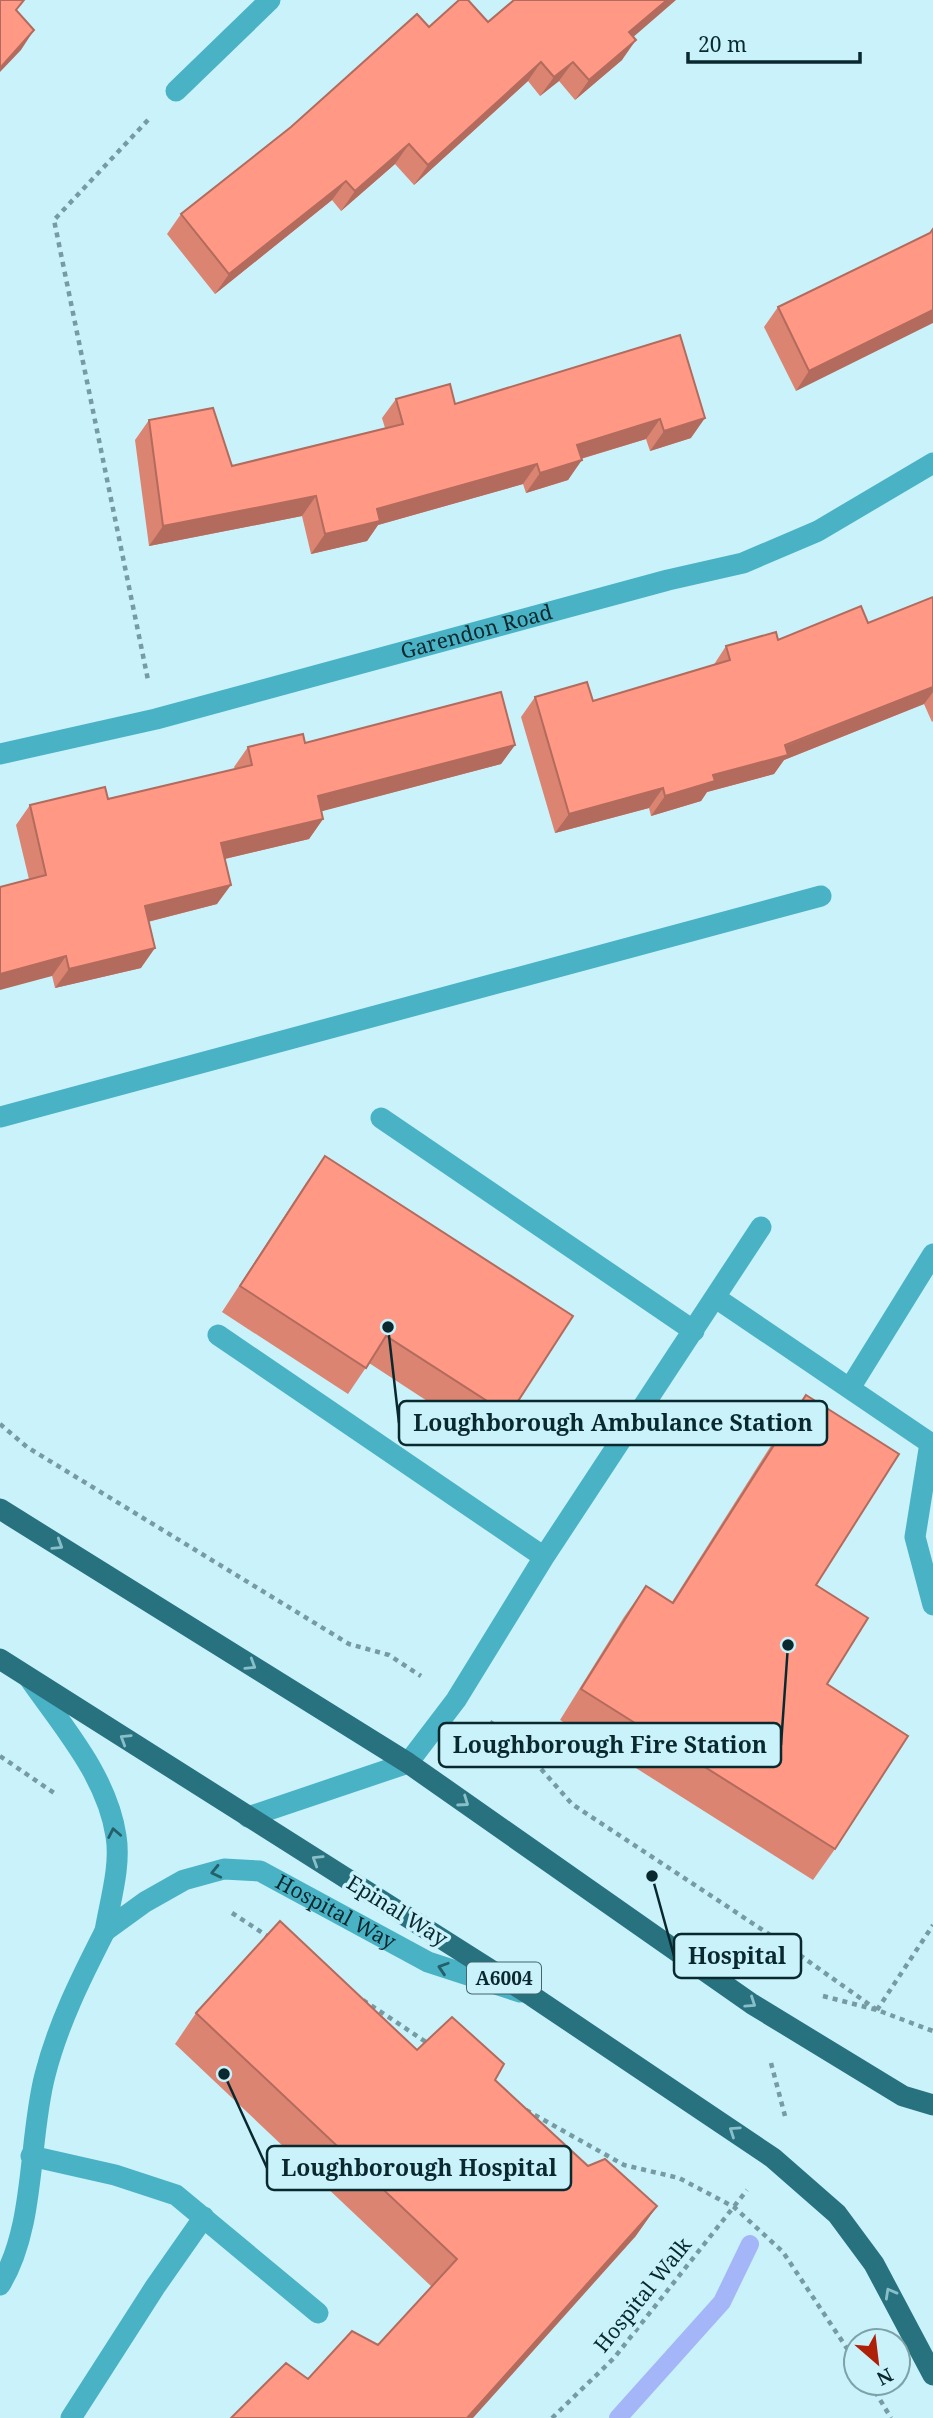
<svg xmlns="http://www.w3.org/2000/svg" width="933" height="2418" font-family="'Noto Serif',serif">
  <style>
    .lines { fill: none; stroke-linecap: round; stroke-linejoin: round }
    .stream { stroke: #a4b6f7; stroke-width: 18 }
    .path { stroke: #769ba2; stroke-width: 4.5; stroke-dasharray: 5 5; stroke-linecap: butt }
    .lane { stroke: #4ab2c5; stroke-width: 21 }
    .street { stroke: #4ab2c5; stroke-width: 21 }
    .primary { stroke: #287280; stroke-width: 21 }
    .wall { fill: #db8472 }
    .shaded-wall { fill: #b26b5d }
    .building { fill: #ff9985; stroke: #b26b5d; stroke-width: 2 }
    .oneway { stroke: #89bfc9 }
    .oneway2 { stroke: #24606a }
    .labels { text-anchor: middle; stroke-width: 7; stroke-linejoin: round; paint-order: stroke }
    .shield { fill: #c9f2fa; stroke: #43656b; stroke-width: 2 }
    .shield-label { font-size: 19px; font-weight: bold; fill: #0a292e }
    .street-label { font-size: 21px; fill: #0a292e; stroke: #c9f2fa }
    .leader { fill: none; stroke: #0a292e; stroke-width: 2.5 }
    .callout-dot { fill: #0a292e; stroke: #c9f2fa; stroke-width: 2.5 }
    .callout { fill: #c9f2fa; stroke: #0a292e; stroke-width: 2.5 }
    .callout-label { font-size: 23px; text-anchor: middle; font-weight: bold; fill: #0a292e }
  </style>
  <rect width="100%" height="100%" fill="#c9f2fa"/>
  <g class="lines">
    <path class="stream" d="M618,2418L722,2302L750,2244"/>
    <path class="path" d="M148,120L54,220L148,680
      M0,1424L27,1447L349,1644L389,1655L421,1676
      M490,1722L512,1736L572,1804L787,1946L877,2010
      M0,1756L57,1795
      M232,1913L272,1939
      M823,1996L877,2010L933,2031
      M363,2000L429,2044
      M877,2010L933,1925
      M771,2063L785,2116
      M526,2110L624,2165L679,2178L734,2207L783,2252L856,2362
      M870,2383L891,2418
      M552,2418L614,2358L747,2190"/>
    <path class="lane" d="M0,1117L821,896
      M381,1118L694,1331
      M716,1298L930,1443L915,1537L933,1605
      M218,1335L544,1557
      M850,1388L933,1254
      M248,1817L408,1763L456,1700L544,1557L761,1227
      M31,2156L115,2175L176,2195L318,2313
      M0,2285C36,2227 28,2140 45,2075C58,2024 81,1978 105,1931
      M71,2418L155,2287L204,2217"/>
    <g class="street">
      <path d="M176,91L270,0"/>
      <path id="s1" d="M0,754L156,719L668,580L743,563L818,531L933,463"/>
      <path id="s2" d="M29,1678C63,1727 107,1776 116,1836C121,1866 110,1901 105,1931L145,1902L184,1880L224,1869L260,1871L428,1962L520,1992"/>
    </g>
    <path class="primary" d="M0,1509L408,1763L752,2004L903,2096L933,2105
      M0,1659L532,1996L773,2158L837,2214L874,2264L933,2375"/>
  </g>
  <path class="wall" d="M488,22L633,37L622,60L575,100L559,81L540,96L528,81L414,185L395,164L341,211L332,200L215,294L167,234L181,214L429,27Z
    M930,233L796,391L764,327L778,307Z
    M680,335L691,438L650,451L646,439L581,459L568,480L526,493L523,484L378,525L367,541L311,554L302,516L149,546L135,440L149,420L232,466L385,428L382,418L396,399L455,404Z
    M933,597V721L932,722L924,704L784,760L774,774L707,792L701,801L651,816L649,808L555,833L521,717L535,697L593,701L713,666L726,646L778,640L868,623Z
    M305,743L515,745L501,764L321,811L323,819L309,839L225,859L217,904L148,922L141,968L55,988L16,825L30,805L108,799L235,769L234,767L248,747Z
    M325,1156L509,1415L490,1442L369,1363L348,1394L222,1312L306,1183Z
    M806,1395L816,1585L827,1684L835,1849L813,1880L560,1720L624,1617L646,1586L672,1602L784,1425Z
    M196,2013L417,2050L495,2080L588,2166L657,2206L635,2237L308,2379L378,2345L432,2287L175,2044Z"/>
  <path class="shaded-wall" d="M667,0H676L616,52L629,32Z
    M34,30L21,50L0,72V68Z
    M636,40L622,60L575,100L589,80Z
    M541,62L528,81L414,185L428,165Z
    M573,62L559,81L540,96L554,77Z
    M409,144L395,164L341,211L355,191Z
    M346,181L332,200L215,294L229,274Z
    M933,310V323L796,391L809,371Z
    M705,418L691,438L650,451L664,431Z
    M660,419L646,439L563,464L577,445Z
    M582,460L568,480L526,493L540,473Z
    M537,464L523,484L378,525L367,541L311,554L325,534L377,509Z
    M316,496L302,516L149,546L163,526Z
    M933,687V692L924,704L784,760L774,774L707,792L701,801L651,816L665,796L713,775Z
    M515,745L501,764L304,816L318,796Z
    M663,788L649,808L555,833L569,814Z
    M323,819L309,839L207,863L221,843Z
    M231,885L217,904L131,926L145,906Z
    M155,948L141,968L55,988L69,969Z
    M66,956L52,976L0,990V974Z
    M657,2206L635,2237L473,2418H467Z"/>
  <path class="building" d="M0,0H24L16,10L34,30L0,68Z
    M459,0H468L488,22L514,0H667L629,32L636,40L589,80L573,62L554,77L541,62L428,165L409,144L355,191L346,181L229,274L181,214L291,127L417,14L429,27Z
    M933,229V310L809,371L778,307L930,233Z
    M680,335L705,418L664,431L660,419L577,445L582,460L540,473L537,464L377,509L380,521L325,534L316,496L163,526L149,420L213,408L232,466L403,424L396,399L450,384L455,404Z
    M933,597V687L785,745L788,755L713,775L715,781L665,796L663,788L569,814L535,697L587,682L593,701L730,660L726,646L776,632L778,640L861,606L868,623Z
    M501,692L515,745L318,796L323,819L221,843L231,885L145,906L155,948L69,969L66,956L0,974V887L46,875L30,805L105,787L108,799L252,765L248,747L303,734L305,743Z
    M325,1156L573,1316L509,1415L386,1336L366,1368L240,1286Z
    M806,1395L899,1454L816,1585L868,1618L827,1684L908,1736L835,1849L581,1689L646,1586L673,1603Z
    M280,1921L417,2050L452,2017L504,2064L495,2080L588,2166L605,2159L657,2206L467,2418H231L286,2363L308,2379L352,2331L378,2345L457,2259L196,2013Z"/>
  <defs><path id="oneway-chevron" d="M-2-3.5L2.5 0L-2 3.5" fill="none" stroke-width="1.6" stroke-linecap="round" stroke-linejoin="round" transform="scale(1.75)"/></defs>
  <g class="oneway">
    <use href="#oneway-chevron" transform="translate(58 1545) rotate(32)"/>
    <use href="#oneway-chevron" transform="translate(251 1665) rotate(32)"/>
    <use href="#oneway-chevron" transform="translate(125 1739) rotate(-148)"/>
    <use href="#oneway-chevron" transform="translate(464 1802) rotate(35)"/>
    <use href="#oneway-chevron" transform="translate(317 1860) rotate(-148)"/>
    <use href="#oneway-chevron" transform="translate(751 2003) rotate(34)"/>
    <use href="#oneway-chevron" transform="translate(734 2131) rotate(-146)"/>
    <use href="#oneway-chevron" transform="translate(890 2293) rotate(-119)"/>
  </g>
  <g class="oneway2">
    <use href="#oneway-chevron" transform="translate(114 1833) rotate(-101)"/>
    <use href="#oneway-chevron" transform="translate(216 1872) rotate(167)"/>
    <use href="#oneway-chevron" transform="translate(443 1968) rotate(-162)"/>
  </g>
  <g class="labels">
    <rect class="shield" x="467" y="1962.5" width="74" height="31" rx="5"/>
    <g class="shield-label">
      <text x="504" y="1985">A6004</text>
    </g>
    <g class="street-label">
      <text dy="7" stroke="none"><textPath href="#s1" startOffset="492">Garendon Road</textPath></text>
      <text transform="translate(397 1911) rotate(32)" y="7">Epinal Way</text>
      <text dy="7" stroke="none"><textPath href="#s2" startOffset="536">Hospital Way</textPath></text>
      <text transform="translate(643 2295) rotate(-51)" y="7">Hospital Walk</text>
    </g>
  </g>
  <path class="leader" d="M388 1327L399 1423M788 1645L781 1745M652 1876L674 1956M224 2074L267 2168"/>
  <g class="callout-dot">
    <circle cx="388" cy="1327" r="7"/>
    <circle cx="788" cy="1645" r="7"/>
    <circle cx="652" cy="1876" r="7"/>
    <circle cx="224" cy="2074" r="7"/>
  </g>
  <g class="callout">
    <rect x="399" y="1401" width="428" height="44" rx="7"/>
    <rect x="439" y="1723" width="342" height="44" rx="7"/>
    <rect x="674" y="1934" width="127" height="44" rx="7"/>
    <rect x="267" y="2146" width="304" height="44" rx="7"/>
  </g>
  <g class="callout-label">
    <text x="613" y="1431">Loughborough Ambulance Station</text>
    <text x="610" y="1753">Loughborough Fire Station</text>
    <text x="737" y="1964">Hospital</text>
    <text x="419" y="2176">Loughborough Hospital</text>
  </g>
  <g transform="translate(877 2362) rotate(152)"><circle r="33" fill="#c9f2fa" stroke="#7da2a8" stroke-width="2"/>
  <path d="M0-5L12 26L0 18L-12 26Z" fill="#ae2007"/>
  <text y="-10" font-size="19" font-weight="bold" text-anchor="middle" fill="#0a292e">N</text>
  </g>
  <path d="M688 52v10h172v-10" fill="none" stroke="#0a292e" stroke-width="3.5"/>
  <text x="698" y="52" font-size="21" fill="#0a292e" stroke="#c9f2fa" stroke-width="5" paint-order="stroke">20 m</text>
</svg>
